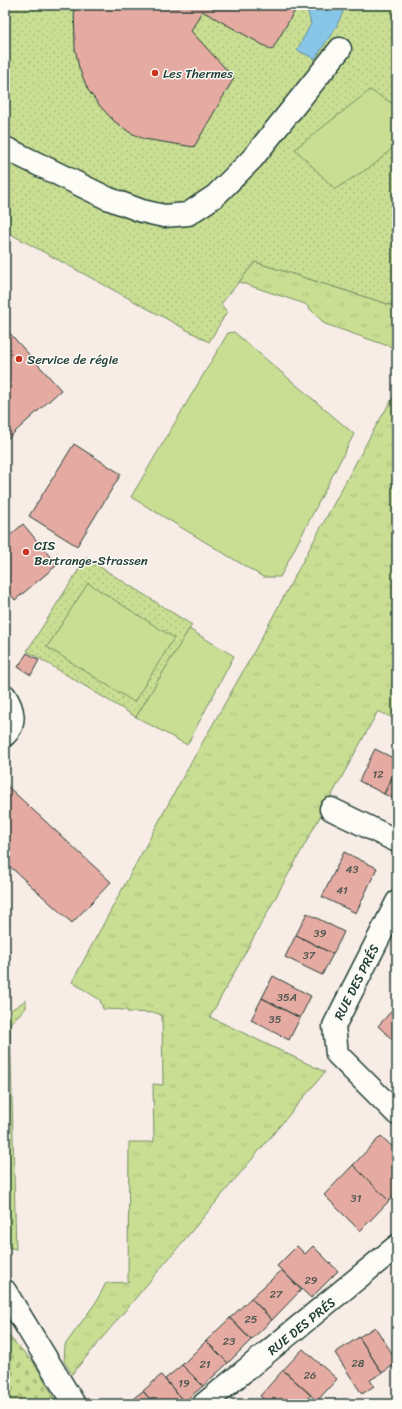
<svg xmlns="http://www.w3.org/2000/svg" width="402" height="1409" font-family="Sriracha,sans-serif">
  <style>
    .grass { fill: url(#grass-tufts); stroke: #748e64 }
    .cemetery { fill: url(#cemetery-stones); stroke: #748e64 }
    .park { fill: url(#park-dots); stroke: #748e64 }
    .pitch { fill: #c9de93; stroke: #748e64 }
    .water { fill: #88c6e8; stroke: #5e8fa0 }
    .building { fill: #e5aba3; stroke: #1f3d34 }
    .lines { fill: none; stroke-linecap: round; stroke-linejoin: round }
    .minor-casing { stroke: #1f3d34; stroke-width: 25 }
    .minor { stroke: #fdfcf7; stroke-width: 22 }
    .poi-dot { fill: #c8321e; stroke: #fdfcf7; stroke-width: 1.5 }
    .labels { text-anchor: middle; stroke-width: 3; stroke-linejoin: round; paint-order: stroke }
    .number-label { font-size: 11px; fill: #505850 }
    .poi-label { font-size: 13px; fill: #1f3d34; stroke: #fdfcf7; text-anchor: start }
    .street-label { font-size: 13px; fill: #1f3d34; stroke: #fdfcf7 }
  </style>
  <defs>
    <pattern id="grass-tufts" width="24" height="20" patternUnits="userSpaceOnUse"><rect width="24" height="20" fill="#c9de93"/><path d="M3 7l-1-3M5 7V3M7 7l1-3M15 17l-1-3M17 17v-4M19 17l1-3" fill="none" stroke="#acbf7f"/></pattern>
    <pattern id="cemetery-stones" width="16" height="16" patternUnits="userSpaceOnUse"><rect width="16" height="16" fill="#c9de93"/><path d="M2 7V4a2 2 0 0 1 4 0v3zM10 15v-3a2 2 0 0 1 4 0v3z" fill="#acbf7f"/></pattern>
    <pattern id="park-dots" width="8" height="8" patternUnits="userSpaceOnUse"><rect width="8" height="8" fill="#c9de93"/><path d="M2 2h.1M6 6h.1" fill="none" stroke="#acbf7f" stroke-width="1.8" stroke-linecap="round"/></pattern>
  </defs>
  <rect width="100%" height="100%" fill="#f8ece6"/>
  <filter id="ink" filterUnits="userSpaceOnUse"><feTurbulence type="fractalNoise" baseFrequency=".025" numOctaves="2"/><feDisplacementMap in="SourceGraphic" scale="8" xChannelSelector="R" yChannelSelector="G"/><feConvolveMatrix kernelMatrix="1 2 1 2 8 2 1 2 1" color-interpolation-filters="sRGB"/></filter>
  <g filter="url(#ink)">
    <path class="grass" d="M255,262L391,305L397,294V349L325,324L305,304L239,282Z
      M397,391V720L378,711L210,1017L325,1072L72,1374L64,1361L65,1345L96,1302L106,1283L128,1282L129,1142H154L153,1084L163,1085L162,1016L157,1013L127,1012V1010L103,1009L100,1000L72,982L184,775L250,659L373,431Z
      M26,1000V1008L10,1023L16,1249L8,1247L6,1190V1022L11,1010Z"/>
    <path class="cemetery" d="M5,1332L35,1364L58,1404H5Z"/>
    <path class="park" d="M5,5H397V294L391,305L255,262L221,304L227,312L209,342L5,231Z
      M86,558L192,625L136,717L27,651Z"/>
    <path class="pitch" d="M370,90L397,106V144L375,164L335,189L295,149Z
      M234,332L354,434L280,577H263L131,497L228,333Z
      M88,583L174,638L134,702L47,647Z
      M189,629L234,656L187,745L136,717Z"/>
    <path class="water" d="M298,5H346L336,27L315,59L297,50L311,24L308,12L296,7Z"/>
    <path class="building" d="M74,5H298L272,50L202,11L191,31L234,78L194,147L144,139L129,132L114,121L100,106L88,90L79,68L75,48Z
      M5,328L61,390L5,441Z
      M74,444L121,474L77,546L29,516Z
      M23,524L57,565L15,600L5,587V540Z
      M27,653L39,660L31,675L18,667Z
      M375,749L397,760V767L384,794L359,781Z
      M397,767V800L384,794Z
      M5,784L111,882L72,923L5,862Z
      M344,852L377,868L356,913L322,897Z
      M307,913L344,932L333,954L296,935Z
      M296,935L333,954L322,975L285,957Z
      M273,976L311,996L300,1018L262,998Z
      M262,998L300,1018L289,1040L251,1020Z
      M397,1005V1044L378,1026Z
      M381,1136L397,1151V1193L389,1201L353,1165Z
      M353,1165L389,1201L360,1231L324,1195Z
      M297,1246L305,1254L313,1246L338,1271L311,1298L277,1266Z
      M282,1270L301,1290L272,1320L251,1298Z
      M251,1298L272,1320L251,1340L230,1318Z
      M230,1318L251,1340L228,1363L206,1341Z
      M375,1327L397,1361V1363L382,1373L359,1337Z
      M359,1337L382,1373L370,1380L374,1386L362,1394L335,1353Z
      M206,1341L228,1363L203,1386L182,1365Z
      M303,1349L337,1379L317,1401L283,1370Z
      M182,1365L203,1386L184,1402L165,1379Z
      M283,1370L311,1395L303,1404H269L260,1396Z
      M161,1375L184,1402L181,1404H154L143,1391Z
      M143,1391L154,1404H126Z"/>
    <g class="lines">
      <g class="minor-casing">
        <path id="minor" d="M5,148L107,198L142,211L164,216L188,214L215,196L252,159L340,49
          M5,696C13,708 17,724 5,735
          M331,809L397,841
          M397,902L334,1026L337,1054L397,1114
          M5,1291L74,1404
          M204,1404L397,1246"/>
      </g>
      <use href="#minor" class="minor"/>
    </g>
  </g>
  <g class="poi-dot">
    <circle cx="155" cy="73" r="4"/>
    <circle cx="19" cy="359" r="4"/>
    <circle cx="26" cy="552" r="4"/>
  </g>
  <g class="labels">
    <g class="number-label">
      <text x="378" y="778">12</text>
      <text x="352" y="873">43</text>
      <text x="342" y="894">41</text>
      <text x="320" y="937">39</text>
      <text x="309" y="959">37</text>
      <text x="287" y="1001">35A</text>
      <text x="275" y="1023">35</text>
      <text x="356" y="1202">31</text>
      <text x="311" y="1284">29</text>
      <text x="276" y="1298">27</text>
      <text x="251" y="1323">25</text>
      <text x="229" y="1345">23</text>
      <text x="358" y="1367">28</text>
      <text x="205" y="1368">21</text>
      <text x="310" y="1379">26</text>
      <text x="184" y="1387">19</text>
    </g>
    <g class="poi-label">
      <text x="163" y="78">Les Thermes</text>
      <text x="27" y="364">Service de régie</text>
      <text x="34" y="550">CIS<tspan x="34" dy="15">Bertrange-Strassen</tspan></text>
    </g>
    <g class="street-label">
      <text transform="translate(356 982) rotate(-63)" y="5">RUE DES PRÉS</text>
      <text transform="translate(301 1326) rotate(-39)" y="5">RUE DES PRÉS</text>
    </g>
  </g>
  <rect width="402" height="1409" fill="none" stroke="#fdfcf7" stroke-width="20"/>
  <rect x="10" y="10" width="382" height="1389" fill="none" stroke="#1f3d34" stroke-width="1.5" filter="url(#ink)"/>
</svg>
